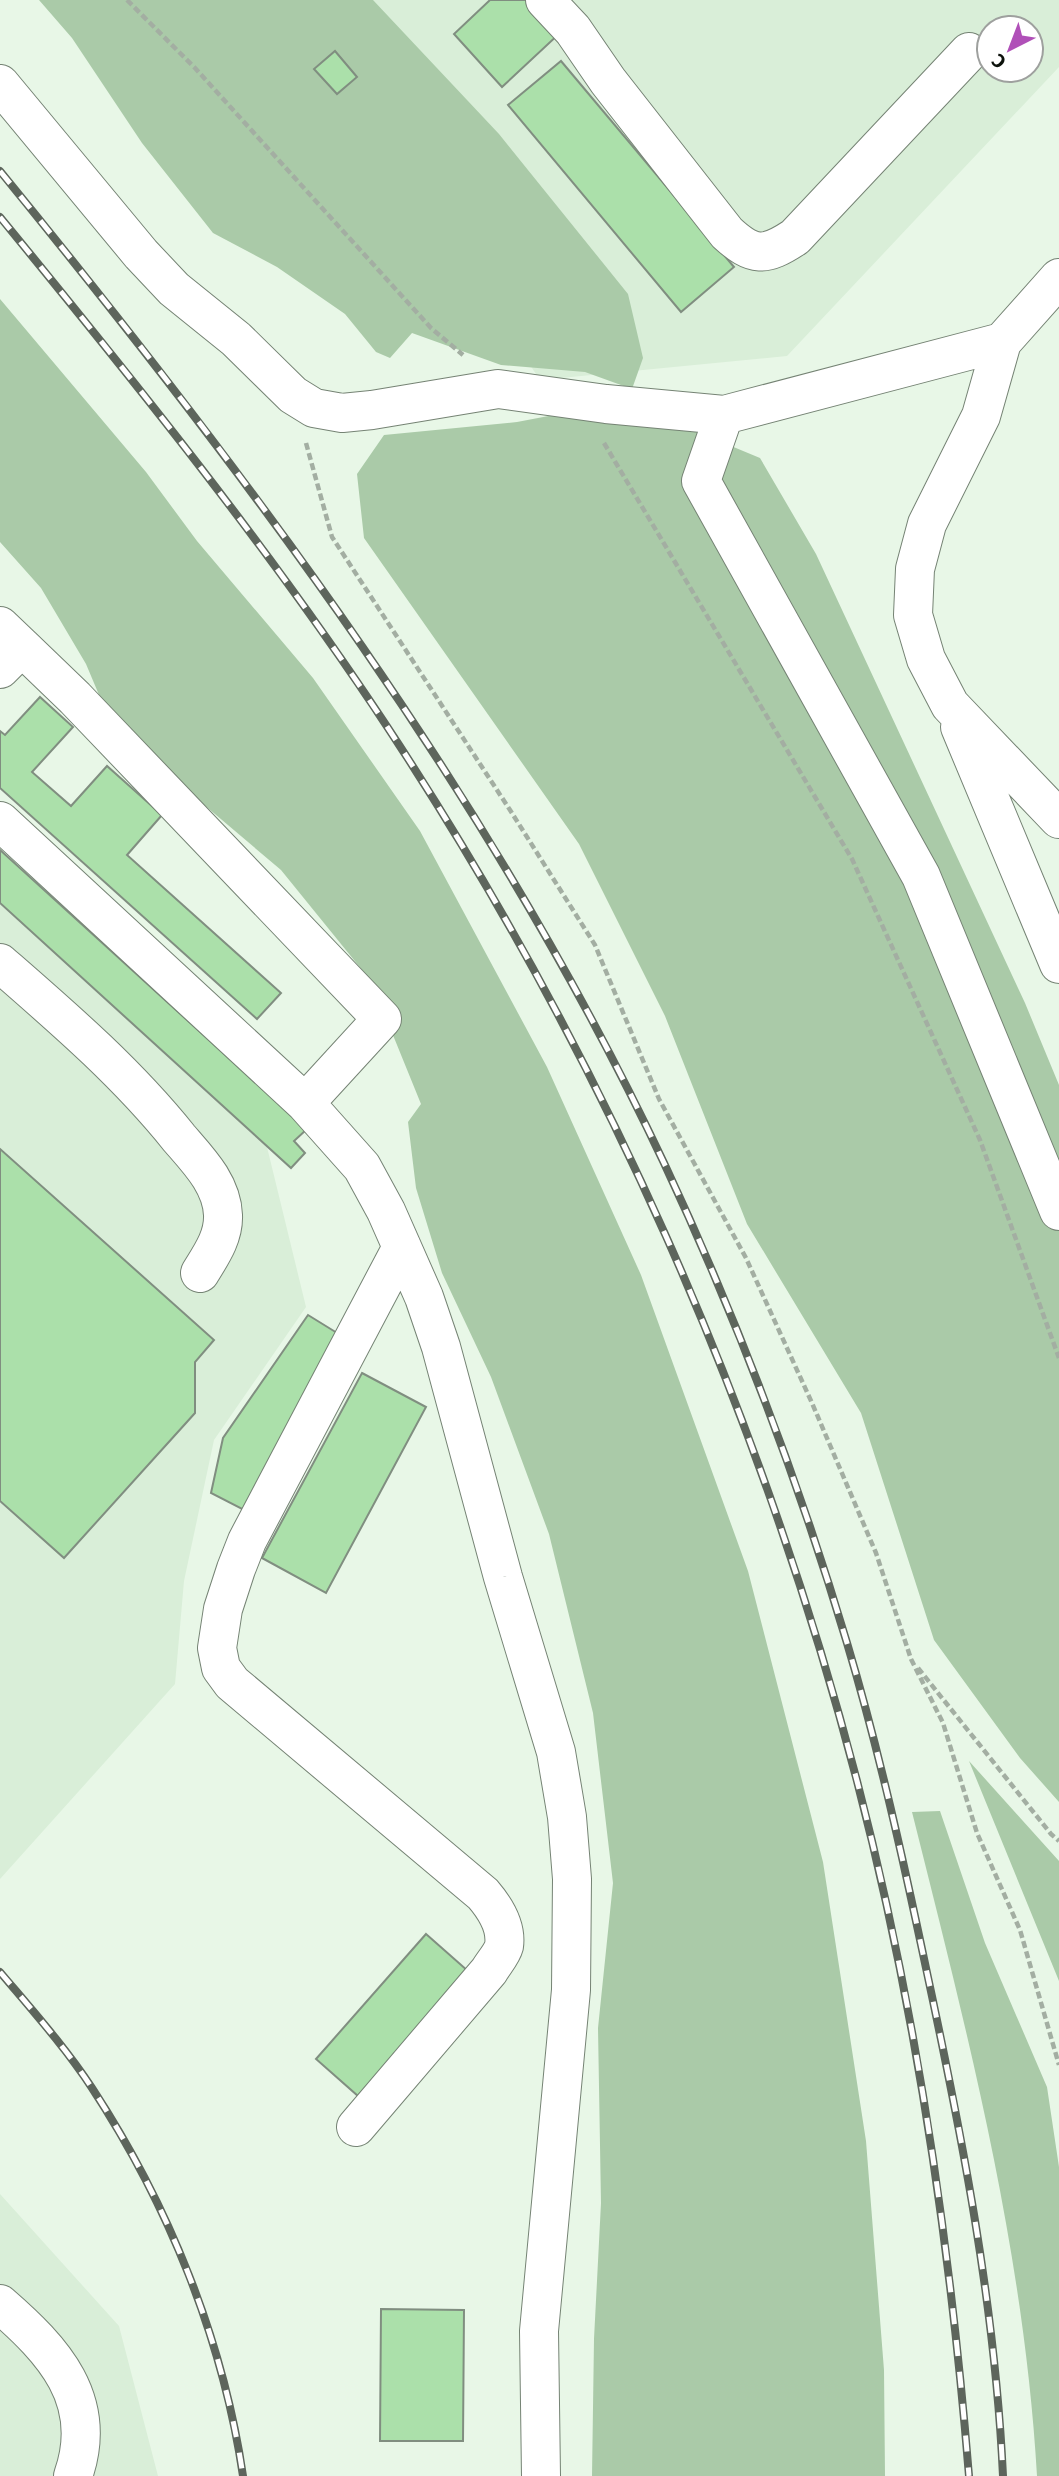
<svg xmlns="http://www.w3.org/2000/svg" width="1059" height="2476" font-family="'Fira Sans',sans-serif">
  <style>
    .built { fill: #d9eed8; fill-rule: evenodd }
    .green { fill: #aacaa8 }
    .building { fill: #abe0aa; stroke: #808e80; stroke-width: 2 }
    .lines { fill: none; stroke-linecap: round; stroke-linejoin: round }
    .minor-casing { stroke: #758374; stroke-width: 40 }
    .path { stroke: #a3aea2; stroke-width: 4.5; stroke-dasharray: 7 3.5; stroke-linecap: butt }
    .minor { stroke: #fff; stroke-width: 38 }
    .rail-casing { stroke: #5d655c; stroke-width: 8 }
    .rail { stroke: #fff; stroke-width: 5; stroke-dasharray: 16; stroke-linecap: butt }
  </style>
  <rect width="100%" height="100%" fill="#e8f7e7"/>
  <path class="built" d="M210,0H1059V67L787,356L540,380L469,274ZM989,28H1031V70H989Z
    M0,903L267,1147L306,1307L214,1440L184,1581L175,1684L0,1879Z
    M0,2194L119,2326L158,2476H0Z"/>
  <path class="green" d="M39,0H373L499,134L628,294L643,358L632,389L585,372L501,365L412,333L390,358L376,352L345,314L277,267L213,233L142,143L72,38Z
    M0,299L146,472L197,541L313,678L420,831L547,1067L641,1275L748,1571L823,1862L866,2141L884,2370L885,2476H592L594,2339L601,2203L598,2028L613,1883L593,1713L549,1534L491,1377L442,1273L416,1188L408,1122L421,1104L371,981L281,870L183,787L110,721L86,664L41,588L0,542Z
    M559,414L642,427L695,431L760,458L816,554L1025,1003L1059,1085V1802L1020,1758L934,1640L861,1413L747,1224L665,1016L579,844L364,538L357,474L384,435L517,422Z
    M969,1761L1059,1861V1981Z
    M940,1811L985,1943L1047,2087L1059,2167V2476H1037C1024,2250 967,2031 912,1812Z"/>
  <path class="building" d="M490,0H532L561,32L502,87L454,34Z
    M335,51L357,77L337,94L314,69Z
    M561,61L734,267L681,312L508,105Z
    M40,697L73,727L32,772L71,806L107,766L162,815L127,855L281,993L257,1019L0,788V731L5,735Z
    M0,850L307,1129L294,1141L305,1153L291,1168L0,903Z
    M0,1149L214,1340L195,1362V1413L64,1558L0,1501Z
    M308,1315L342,1336L246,1511L211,1493L223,1438Z
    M362,1373L426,1407L326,1593L262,1558Z
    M426,1934L468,1971L358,2096L316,2059Z
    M381,2309L464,2310L463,2441H380Z"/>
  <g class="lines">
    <g class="minor-casing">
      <path id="minor" d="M545,0L573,30L608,81L727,233C753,257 765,257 795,237L969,52
        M0,84L141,254L174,289L236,339L293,395L314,408L342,413L372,410L498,389L606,404L724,415L1002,342
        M1059,278L1002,342L981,416L927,524L915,569L913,615L926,659L950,705L1059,819
        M724,415L701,481L921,876L1059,1211
        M0,626L22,647L0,669
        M22,647L75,698L382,1019L305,1103
        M960,727L1059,964
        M0,821L305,1103L362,1167L386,1211L424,1297L441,1347L503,1577L556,1752L567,1817L572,1879L571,1990L539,2331L541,2476
        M0,963C63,1018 126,1072 179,1138C198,1160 222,1184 223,1215C224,1237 211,1255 200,1273
        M356,2127L489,1971C493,1964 502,1954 504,1946C507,1926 495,1908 483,1894L232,1683L221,1668L217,1648L223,1609L236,1569L247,1541L402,1247
        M0,2304C53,2350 100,2400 73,2476"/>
    </g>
    <path class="path" d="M127,0L195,68L431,328L463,355
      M306,443L332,537L510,810L595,945L659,1099L746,1258L812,1403L876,1553L911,1659L943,1723L977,1833L1020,1930L1059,2065
      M604,443L852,859L980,1140L1059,1358
      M918,1668L1051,1834L1059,1841"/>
    <use href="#minor" class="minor"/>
    <g class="rail-casing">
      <path id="rail" d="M0,171C252,480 493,800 664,1163C736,1317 798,1479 847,1643C879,1750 903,1859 926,1968C962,2136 995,2304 1003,2476
        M0,217C135,382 270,549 388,728C600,1050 760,1408 857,1781C916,2008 950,2242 969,2476
        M0,1972C32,2010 65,2047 92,2088C168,2204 223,2339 243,2476"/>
    </g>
    <use href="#rail" class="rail"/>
  </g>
  <g transform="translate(1010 49) rotate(222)"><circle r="33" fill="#ffffff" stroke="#9ea09e" stroke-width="2"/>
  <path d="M0-5L12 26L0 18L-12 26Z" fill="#b050b8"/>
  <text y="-10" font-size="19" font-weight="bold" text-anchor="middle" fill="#0d120c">С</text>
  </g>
</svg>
